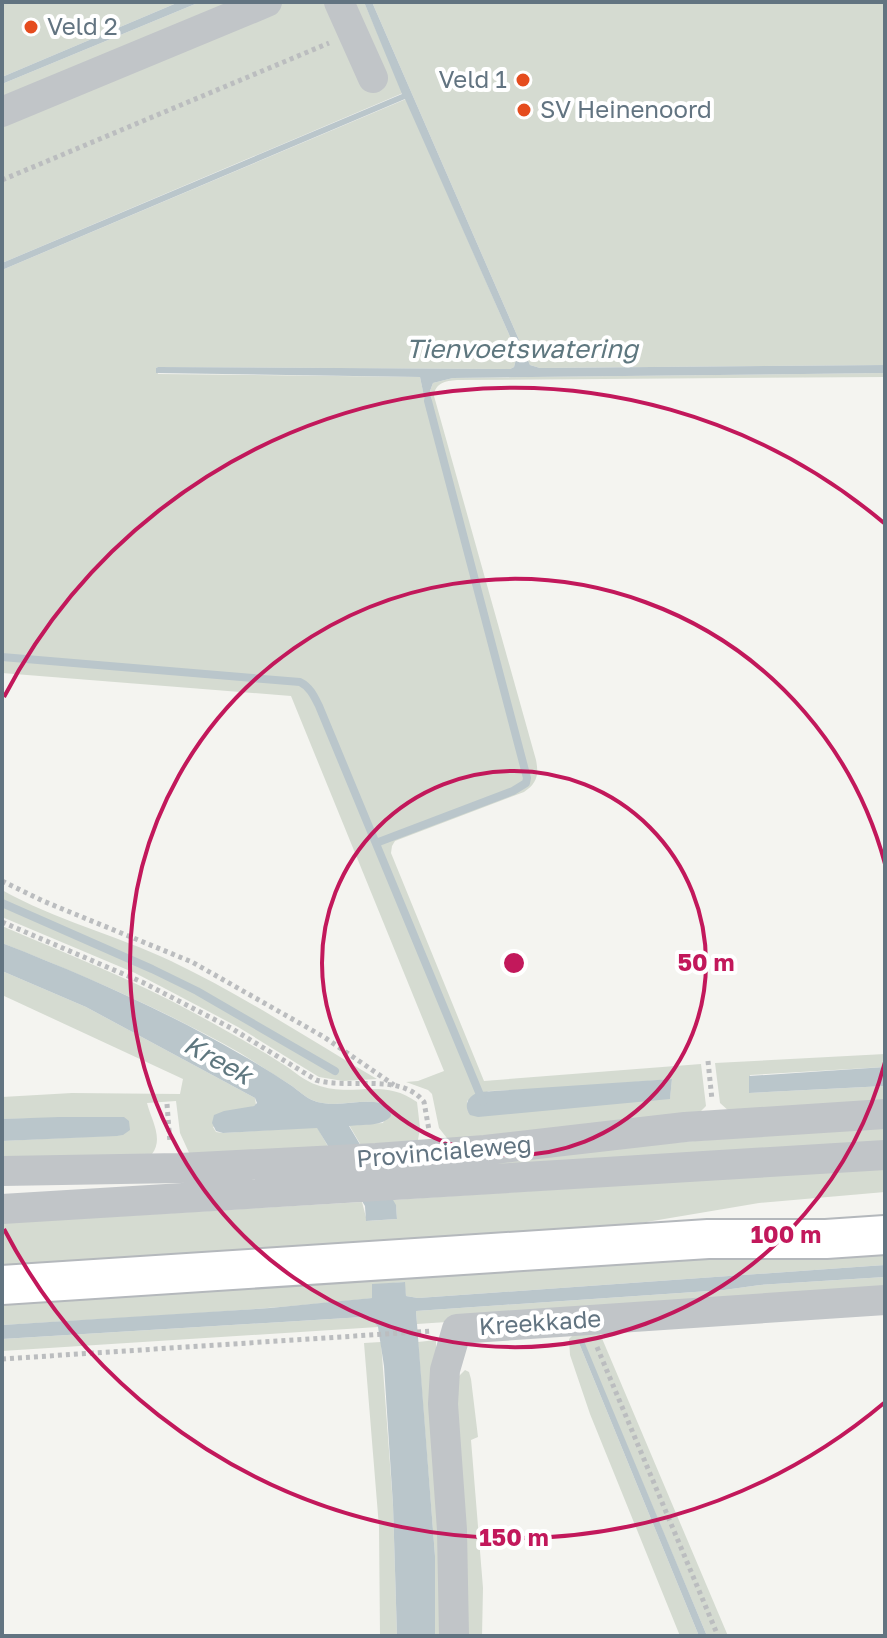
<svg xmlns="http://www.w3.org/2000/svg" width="887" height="1638" font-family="'Golos Text',sans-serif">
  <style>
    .green { fill: #d5dbd1; fill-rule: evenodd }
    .water { fill: #bac6cb }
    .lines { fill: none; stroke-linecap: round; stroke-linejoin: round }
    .stream { stroke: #bac6cb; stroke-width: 8 }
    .major-casing { stroke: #b4b8bc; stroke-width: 42 }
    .path { stroke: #bbbdbf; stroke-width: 5; stroke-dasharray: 4 4; stroke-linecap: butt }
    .minor { stroke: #c1c5c8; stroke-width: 30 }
    .major { stroke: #fff; stroke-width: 38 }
    .ring { fill: none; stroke: #c2185b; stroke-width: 4 }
    .poi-dot { fill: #e54c1e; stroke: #fff; stroke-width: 3 }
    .labels { text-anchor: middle; stroke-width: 8; stroke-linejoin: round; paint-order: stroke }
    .poi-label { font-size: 24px; fill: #627481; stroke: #fff; text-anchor: start }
    .street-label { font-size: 24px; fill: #627481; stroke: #fff }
    .water-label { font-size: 26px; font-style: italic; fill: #5e777f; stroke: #fff }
    .centre { fill: #c2185b; stroke: #fff; stroke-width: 4 }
    .ring-label { font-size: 24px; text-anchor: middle; font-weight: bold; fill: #c2185b; stroke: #fff; stroke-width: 8; stroke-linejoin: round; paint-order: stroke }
  </style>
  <rect width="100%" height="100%" fill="#f4f4f0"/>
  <path class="green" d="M2,2H179L2,77Z
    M200,2H364L403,93L2,263V84Z
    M372,2H885V365L540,368L530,365Z
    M406,99L512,341L516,359L514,367L510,369L159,367L156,368L158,374L420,377L427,410H433L430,391L433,383L453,378L885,373V377L457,380C445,381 435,383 434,396L536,760C539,775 537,783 524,792L395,841L392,846L391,853L484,1081L701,1064L706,1106L695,1117L450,1142L439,1128L432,1094L428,1090L406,1082L418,1081L444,1071L291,696L2,673V270ZM672,1079L670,1098L468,1112L467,1101L489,1091L562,1088Z
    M2,890C55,920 116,935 171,961C242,995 309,1039 377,1079L343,1081L319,1077L238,1027L164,988L135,973L2,917Z
    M2,926C67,954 134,980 196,1014C225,1030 253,1045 281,1063C293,1070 304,1081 317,1085C352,1098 383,1077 417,1102L420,1128L418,1140L362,1147L349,1125L383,1123L390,1107C368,1094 337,1111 312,1100C305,1097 299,1091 292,1086C275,1075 258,1064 240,1053C164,1010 83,975 2,943Z
    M2,971L86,1007L255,1098L256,1105L213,1127L216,1132L223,1133L317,1127L330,1150L191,1157L180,1133L176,1101L147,1103C151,1119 164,1139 152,1154L2,1161V1141L123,1135L118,1117L2,1119V1097L72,1093L180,1094L183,1079L2,995Z
    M885,1054V1067L750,1075L749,1093L885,1086V1101L730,1112L720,1103L715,1063Z
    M885,1125V1141L383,1172L612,1148Z
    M885,1168V1192L759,1203L605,1229L2,1270V1223L362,1202L367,1221L397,1219L396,1206L392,1200Z
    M885,1241V1265L418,1298L406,1296L404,1282L372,1285L373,1298C250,1312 126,1317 2,1325V1298Z
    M885,1277V1292L417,1324L416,1311L724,1290L760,1285Z
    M363,1317C370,1318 375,1320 378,1327L2,1351V1339Z
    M598,1329L728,1636H707L583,1341L579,1343L699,1636H680L590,1414L570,1355L569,1339L573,1335Z
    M436,1340V1408L446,1636H435V1556L418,1342Z
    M381,1342L393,1505L397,1636H380L379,1527L364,1343Z
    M465,1370L469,1372L471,1379L478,1437L471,1440L483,1588L482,1636H461L457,1378Z"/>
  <path class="water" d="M179,2H200L2,84V77Z
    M364,2H372L530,365L540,368L885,365V373L453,378L433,383L430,391L433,410L427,411L420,377L156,373V368L158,367L510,369L514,367L516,359L512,341L405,99L2,270V263L402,94Z
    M2,943C84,975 164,1010 240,1054C258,1064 275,1075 292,1086C299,1091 305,1097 312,1100C337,1111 369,1094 390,1107L391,1116C382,1127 363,1124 349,1126L396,1205L397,1219L366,1221L365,1206L317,1128L223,1133L216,1131L212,1123L214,1115L224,1111L254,1106L257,1103L255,1098L86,1007L2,971Z
    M885,1067V1086L749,1093V1076Z
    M672,1079L670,1099L478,1117L470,1115C463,1105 468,1096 479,1092Z
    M59,1117H124L129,1121L130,1130L123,1135L117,1136L2,1141V1119Z
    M885,1265V1277L760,1285L724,1290L416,1311L435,1556V1636H397L393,1505L384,1366L378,1327L372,1319L363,1317L2,1339V1325L270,1308L372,1298V1284L405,1282L406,1296L418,1298Z
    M584,1341L707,1636H699L579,1343Z"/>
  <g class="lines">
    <path class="stream" d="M2,657L300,682C310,687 314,696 319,706L483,1102
      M376,843L513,791L526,783L527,778L428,401
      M2,903L152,969L197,991L335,1071"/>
    <g class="major-casing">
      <path id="major" d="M2,1285L708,1239H826L885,1235"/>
    </g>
    <path class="path" d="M2,180L329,43
      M2,881L43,901L192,962L324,1037L394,1085
      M2,922L142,982L231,1028L316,1080C349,1090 401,1072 424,1102L429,1130
      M708,1061L712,1100
      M167,1104L170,1143
      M597,1347L718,1636
      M2,1359L432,1331"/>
    <path class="minor" d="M339,2L373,78
      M2,112L267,2
      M2,1171L180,1168L376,1158L485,1150L685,1127L885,1114
      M2,1209L885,1155
      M454,1636L452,1530L443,1404L445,1370L457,1329L885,1300"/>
    <use href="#major" class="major"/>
  </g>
  <g class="ring">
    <circle cx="514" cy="963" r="192"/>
    <path d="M885 1062A384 384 0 1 1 885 864"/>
    <path d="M884 1403A575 575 0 0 1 4 1229M4 697A575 575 0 0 1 884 523"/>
  </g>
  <g class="poi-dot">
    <circle cx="31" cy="27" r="8"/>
    <circle cx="523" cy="80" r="8"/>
    <circle cx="524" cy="110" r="8"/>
  </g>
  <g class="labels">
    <g class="poi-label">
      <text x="47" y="35">Veld 2</text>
      <text x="507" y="88" text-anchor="end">Veld 1</text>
      <text x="540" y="118">SV Heinenoord</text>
    </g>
    <g class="street-label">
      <text transform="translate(444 1152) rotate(-5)" y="8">Provincialeweg</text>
      <text transform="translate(540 1323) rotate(-4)" y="8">Kreekkade</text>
    </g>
    <g class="water-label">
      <text x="522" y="358">Tienvoetswatering</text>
      <text transform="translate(218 1060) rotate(29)" y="9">Kreek</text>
    </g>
  </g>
  <circle cx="514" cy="963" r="12" class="centre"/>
  <g class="ring-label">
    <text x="706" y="971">50 m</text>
    <text x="786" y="1243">100 m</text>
    <text x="514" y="1546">150 m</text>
  </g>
  <rect width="887" height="1638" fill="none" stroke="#627481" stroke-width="8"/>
</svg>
